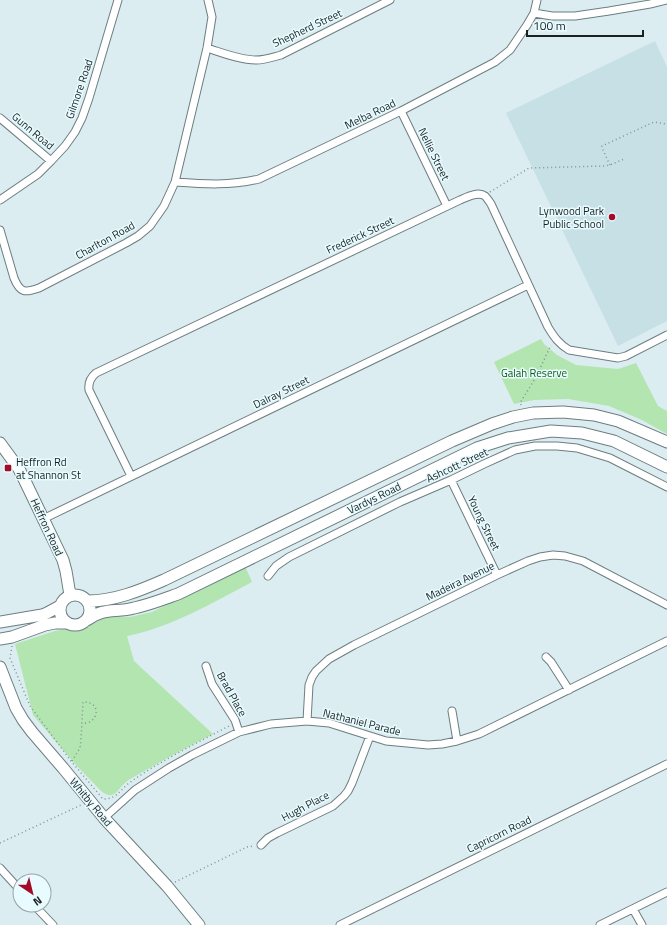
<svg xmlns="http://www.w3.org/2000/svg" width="667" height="925" font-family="'Titillium Web',sans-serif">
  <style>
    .built { fill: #c6e0e6 }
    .green { fill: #b2e5af }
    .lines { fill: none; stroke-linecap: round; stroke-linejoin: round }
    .street-casing { stroke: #6d7d81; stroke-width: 9 }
    .secondary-casing { stroke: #6d7d81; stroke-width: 13 }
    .path { stroke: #859295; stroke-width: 1.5; stroke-dasharray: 1 3; stroke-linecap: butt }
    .street { stroke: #fff; stroke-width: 7 }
    .secondary { stroke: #fff; stroke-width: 11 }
    .poi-dot { fill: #a50b27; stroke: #e8fbff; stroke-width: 1.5 }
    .labels { text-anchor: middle; stroke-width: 3; stroke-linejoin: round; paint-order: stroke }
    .street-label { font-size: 11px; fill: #1a2122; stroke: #e8fbff }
    .poi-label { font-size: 11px; fill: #1a2122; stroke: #e8fbff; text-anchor: end }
    .park-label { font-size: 11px; fill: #0f5c14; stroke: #e8fbff }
  </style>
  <rect width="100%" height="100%" fill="#dbedf1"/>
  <path class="built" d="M655,41L667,67V321L618,346L506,113Z"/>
  <path class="green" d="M541,339L544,344L557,355L576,365L618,369L636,363L658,406L667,411V434L642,420L609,406L568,399L534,400L514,404L494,362Z
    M245,566L252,582C212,603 172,627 127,636L134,661L213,734C191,745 169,757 148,769C140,774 130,778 124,784C116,791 115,800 102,792L76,765L33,715L15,644L55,631L66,629L74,630L84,629L104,618L115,616L130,617L152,612Z"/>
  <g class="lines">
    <g class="street-casing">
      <path id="street" d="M534,13L552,16H575L609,11L650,4L667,0
        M207,48C223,53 240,60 256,60C265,60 273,57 281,55L390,0
        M401,111L447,206
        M0,118L51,161
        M175,182C203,184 231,186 259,179L401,111L495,62L510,50L527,25L534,13L537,0
        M0,200L38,174L51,161L65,146L75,132L82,118L89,98L118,0
        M0,230L14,278C20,293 25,293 39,288L126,243L138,236L150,226L164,206L175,182L207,48L212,17L208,0
        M131,476L89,390C88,383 90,378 96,373L460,200C467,197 478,191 485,196C487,198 489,201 491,204L548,327C554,337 559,344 569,350L618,358L626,356L667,335
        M451,480L497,575
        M43,519L528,285
        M268,576L276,566L289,557L400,502L451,480L484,464L515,450L535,446H557L577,448L610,458L667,487
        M546,657L551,662L569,690
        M206,666L212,684L235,720L239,732
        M452,711L457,741
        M307,721L309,685L312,677L316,671L329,659L354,645L497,575L528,561L540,557L553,555L565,556L583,561L667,605
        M104,818L135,790L169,768L192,755L239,732L271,724L307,721L329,723L386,741L428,745L442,744L457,741L479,734L667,641
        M261,845L268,838L277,833L333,806L344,796L348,791L352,783L370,736
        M0,868L20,890
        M34,905L53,925
        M633,909L642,925
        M340,925L667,764
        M600,925L667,892"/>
    </g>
    <g class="secondary-casing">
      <path id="secondary" d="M0,443L19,469L24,479L63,560L66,571L70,595
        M60 610a15 15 0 1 1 30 0a15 15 0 1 1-30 0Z
        M88,601C114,601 139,591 164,580L452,441L492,424L513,417L533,413L563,412L594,415L618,421L667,442
        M87,620C104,607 115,613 134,608C149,605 164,599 178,594L477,448L508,438L551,431L582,433L614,441L667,467
        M0,622L42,615L47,613L60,606
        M0,639L12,637L45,625L55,623H67
        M0,667L16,708L23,720L32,732L63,768L104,818L167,886L199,925"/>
    </g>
    <path class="path" d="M610,165L602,148V146L654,122L667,124
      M490,192L529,168L605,166L610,165L624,159
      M521,405L520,403L536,377L551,345
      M12,646L10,658L30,706L71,761L103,799C117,799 119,791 129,783C160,761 195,744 229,726
      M72,761L80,748L81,740L83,702C85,702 88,702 90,703C98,706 98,716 91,721C89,723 85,723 82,724
      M0,843L81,805
      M175,882L247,847L254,846"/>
    <use href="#street" class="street"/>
    <use href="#secondary" class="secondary"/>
  </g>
  <g class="poi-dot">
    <circle cx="612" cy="217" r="4"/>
    <rect x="4" y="464" width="8" height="8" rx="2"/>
  </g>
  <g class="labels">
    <g class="street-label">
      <text transform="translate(307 28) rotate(-25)" y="4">Shepherd Street</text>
      <text transform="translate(79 89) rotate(-71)" y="4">Gilmore Road</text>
      <text transform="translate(370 114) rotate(-26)" y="4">Melba Road</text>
      <text transform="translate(33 131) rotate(40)" y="4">Gunn Road</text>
      <text transform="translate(434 154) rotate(64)" y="4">Nellie Street</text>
      <text transform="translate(360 235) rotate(-25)" y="4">Frederick Street</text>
      <text transform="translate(105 240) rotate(-29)" y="4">Charlton Road</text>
      <text transform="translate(281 392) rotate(-26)" y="4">Dalray Street</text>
      <text transform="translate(457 465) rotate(-25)" y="4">Ashcott Street</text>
      <text transform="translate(374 498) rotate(-26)" y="4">Vardys Road</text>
      <text transform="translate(484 523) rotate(64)" y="4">Young Street</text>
      <text transform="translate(47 527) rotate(65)" y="4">Heffron Road</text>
      <text transform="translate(460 581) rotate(-26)" y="4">Madeira Avenue</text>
      <text transform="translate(232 694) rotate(61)" y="4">Brad Place</text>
      <text transform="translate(362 722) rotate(14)" y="4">Nathaniel Parade</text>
      <text transform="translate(91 802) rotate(50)" y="4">Whitby Road</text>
      <text transform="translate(305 806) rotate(-28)" y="4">Hugh Place</text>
      <text transform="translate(499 834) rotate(-26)" y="4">Capricorn Road</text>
    </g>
    <g class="poi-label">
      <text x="604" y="215">Lynwood Park<tspan x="604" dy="13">Public School</tspan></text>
      <text x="16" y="466" text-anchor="start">Heffron Rd<tspan x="16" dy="13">at Shannon St</tspan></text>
    </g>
    <g class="park-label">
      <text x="534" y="377">Galah Reserve</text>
    </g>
  </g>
  <g transform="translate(32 893) rotate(145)"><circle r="19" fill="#e8fbff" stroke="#96a4a7"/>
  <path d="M0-3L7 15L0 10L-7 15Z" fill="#a50b27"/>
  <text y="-6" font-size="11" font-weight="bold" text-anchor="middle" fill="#1a2122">N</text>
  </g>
  <path d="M527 30v6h116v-6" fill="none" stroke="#1a2122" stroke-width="2"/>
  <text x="533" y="30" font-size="12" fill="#1a2122" stroke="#e8fbff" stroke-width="3" paint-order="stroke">100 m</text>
</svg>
